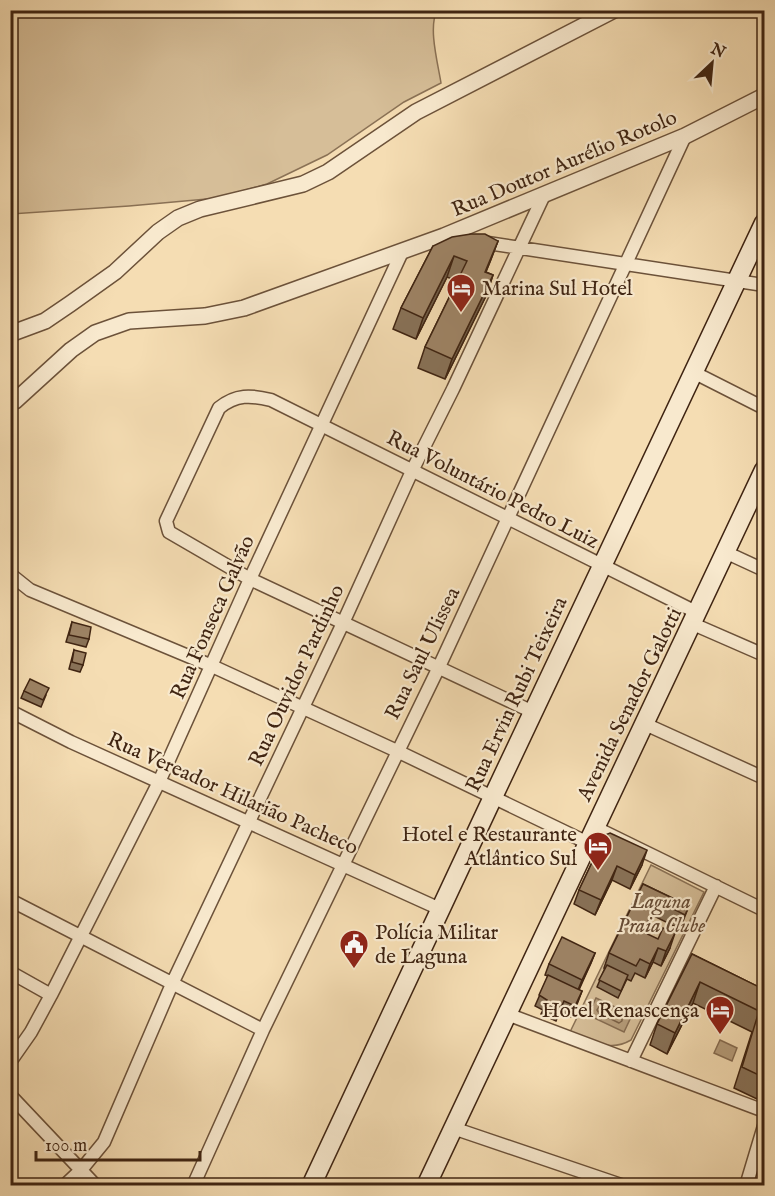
<svg xmlns="http://www.w3.org/2000/svg" width="775" height="1196" font-family="'IM FELL English',serif">
  <style>
    .green { fill: #d6be98; stroke: #8a7155; stroke-width: 1.5 }
    .water { fill: #b79e7c; stroke: #876d52; stroke-width: 1.5 }
    .lines { fill: none; stroke-linecap: round; stroke-linejoin: round }
    .shore { stroke: #7b6147; stroke-width: 1.5 }
    .minor-casing { stroke: #6c523a; stroke-width: 15 }
    .tertiary-casing { stroke: #6c523a; stroke-width: 18 }
    .secondary-casing { stroke: #3f2412; stroke-width: 21 }
    .minor { stroke: #f8e9ce; stroke-width: 12 }
    .tertiary { stroke: #f8e9ce; stroke-width: 15 }
    .secondary { stroke: #f8e9ce; stroke-width: 18 }
    .wall { fill: #887258; stroke: #3f2412; stroke-width: 1.5 }
    .shaded-wall { fill: #6f5c47; stroke: #3f2412; stroke-width: 1.5 }
    .building { fill: #9e8466; stroke: #3f2412; stroke-width: 1.5 }
    .labels { text-anchor: middle; stroke-width: 4.5; stroke-linejoin: round; paint-order: stroke }
    .street-label { font-size: 21px; fill: #3f2412; stroke: #f8e9ce }
    .poi-label { font-size: 21px; fill: #3f2412; stroke: #f8e9ce; text-anchor: start }
    .park-label { font-size: 21px; font-style: italic; fill: #654a34; stroke: #f8e9ce }
  </style>
  <rect width="100%" height="100%" fill="#f5ddb3"/>
  <filter id="stains"><feTurbulence type="fractalNoise" baseFrequency=".00333" numOctaves="4"/><feColorMatrix values="0 0 0 0 .2 0 0 0 0 .09 0 0 0 0 .02 0 0 0 .5 -.17"/></filter>
  <radialGradient id="worn" r=".72"><stop offset=".6" stop-color="#630" stop-opacity="0"/><stop offset="1" stop-color="#630" stop-opacity=".3"/></radialGradient>
  <path class="green" d="M11,11H437C428,27 438,64 441,83L404,102L327,155L267,184L218,198L129,206L11,214Z
    M651,865L704,892L631,1040C609,1053 593,1040 570,1032Z"/>
  <path class="water" d="M596,998L632,1015L624,1032L588,1015Z
    M720,1040L737,1048L732,1061L714,1053Z"/>
  <g class="lines">
    <path class="shore" d="M599,1007L622,1017V1021L619,1023L599,1013L597,1010Z"/>
    <g class="minor-casing">
      <path id="minor" d="M481,242L764,285
        M693,372L764,408
        M725,552L764,570
        M10,574L30,590L212,666L397,751L588,843
        M693,624L764,655
        M10,711L71,742L440,909
        M533,712L250,579L169,532L166,521L219,408C236,394 251,395 271,400L698,613
        M645,724L764,778
        M594,827L764,910
        M10,900L263,1030
        M10,972L51,995
        M507,1014L764,1111
        M631,1061L716,886
        M10,1062L31,1032L51,995L159,782L250,579L402,252
        M10,1095L96,1186
        M453,1128L624,1186
        M64,1186L81,1170L104,1142L172,984L343,623L412,471L453,389L544,195
        M193,1186L263,1030L438,669L685,136
        M746,1186L764,1126"/>
    </g>
    <g class="tertiary-casing">
      <path id="tertiary" d="M10,334L45,321L70,304L115,272L158,232L178,218L200,209L303,184L328,172L416,112L614,10
        M10,403L15,401L71,350L95,333L129,321L205,316L244,308L444,236L685,136L764,96"/>
    </g>
    <g class="secondary-casing">
      <path id="secondary" d="M311,1186L493,797L764,223
        M426,1186L764,470"/>
    </g>
    <use href="#minor" class="minor"/>
    <use href="#tertiary" class="tertiary"/>
    <use href="#secondary" class="secondary"/>
  </g>
  <path class="wall" d="M498,241L486,272L493,275L486,296L445,379L418,368L425,347L457,281L447,277L416,339L393,329L401,308L433,246Z
    M72,622L89,639L86,647L66,642Z
    M74,650L83,665L80,672L69,669Z
    M24,691L46,695L41,707L21,698Z
    M605,835L642,865L630,889L612,880L595,915L574,904L579,890Z
    M643,884L689,906L680,929L652,915L644,933L670,948L661,966L653,962L645,978L635,973L631,981L627,979L618,998L597,987L605,968H604L609,953Z
    M595,953L591,963L579,990L582,991L571,1017L560,1011L556,1021L541,1014L543,1010L535,1006L548,976L545,975L549,964Z
    M692,954L765,990V1078L757,1099L734,1088L752,1032L693,1003L667,1054L650,1045L657,1024Z
    M765,1151V1185H761L764,1177L757,1175Z"/>
  <path class="shaded-wall" d="M498,241L490,262L477,292L485,272Z
    M454,256L447,277L416,339L423,318Z
    M493,275L486,296L445,379L452,359Z
    M647,850L642,865L630,889L635,875Z
    M617,866L612,880L595,915L601,900Z
    M658,901L652,915L638,946L643,932Z
    M675,933L670,948L661,966L666,951Z
    M658,948L653,962L645,978L650,964Z
    M595,953L591,963L578,990L582,980Z
    M700,982L693,1003L667,1054L675,1033Z
    M582,991L578,1002L571,1017L575,1006Z"/>
  <path class="building" d="M471,234H485L498,241L485,272L493,275L452,359L425,347L467,261L454,256L423,318L401,308L433,246L452,237Z
    M72,622L91,627L89,639L69,635Z
    M74,650L86,653L83,665L72,662Z
    M30,679L49,688L43,700L24,691Z
    M610,833L647,850L635,875L617,866L601,900L579,890L605,835Z
    M643,884L689,906L685,915L658,901L643,932L658,939L663,928L675,933L666,951L658,948L650,964L640,959L636,966L609,953Z
    M562,937L595,953L582,980L549,964Z
    M692,954L765,990V1078L742,1067L759,1011L700,982L675,1033L657,1024Z
    M607,965L628,975L621,991L599,980Z
    M548,975L582,991L575,1006L564,1001L560,1010L545,1003L547,1000L539,995Z"/>
  <defs>
    <g id="hotel-pin" transform="scale(1.5)"><path d="M0 17L-7.5 6A9.5 9.5 0 1 1 7.5 6Z" fill="#8f2418" stroke="#f8e9ce"/><path d="M-6-4.5h1.5V1H6V5H4.5V3h-9V5H-6ZM-4 0a1.8 1.8 0 1 1 3.6 0ZM.5 0V-2.5h3Q6-2.5 6 0Z" fill="#fff"/></g>
    <g id="civic-pin" transform="scale(1.5)"><path d="M0 17L-7.5 6A9.5 9.5 0 1 1 7.5 6Z" fill="#8f2418" stroke="#f8e9ce"/><path d="M-.6-6.5H3V-4.5H.6V-3L4-1V1h2V6H-6V1h2V-1L-.6-3ZM-1.2 2.5V6h2.4V2.5Z" fill="#fff"/></g>
  </defs>
  <g fill-rule="evenodd">
    <use href="#hotel-pin" x="461" y="288"/>
    <use href="#hotel-pin" x="598" y="846"/>
    <use href="#civic-pin" x="354" y="944"/>
    <use href="#hotel-pin" x="720" y="1010"/>
  </g>
  <g class="labels">
    <g class="street-label">
      <text transform="translate(564 163) rotate(-23)" y="7">Rua Doutor Aurélio Rotolo</text>
      <text transform="translate(493 489) rotate(27)" y="7">Rua Voluntário Pedro Luiz</text>
      <text transform="translate(212 617) rotate(-66)" y="7">Rua Fonseca Galvão</text>
      <text transform="translate(422 653) rotate(-64)" y="7">Rua Saul Ulissea</text>
      <text transform="translate(296 675) rotate(-65)" y="7">Rua Ouvidor Pardinho</text>
      <text transform="translate(516 694) rotate(-65)" y="7">Rua Ervin Rubi Teixeira</text>
      <text transform="translate(629 704) rotate(-64)" y="7">Avenida Senador Galotti</text>
      <text transform="translate(233 793) rotate(24)" y="7">Rua Vereador Hilarião Pacheco</text>
    </g>
    <g class="poi-label">
      <text x="482" y="295">Marina Sul Hotel</text>
      <text x="577" y="841" text-anchor="end">Hotel e Restaurante<tspan x="577" dy="24">Atlântico Sul</tspan></text>
      <text x="375" y="939">Polícia Militar<tspan x="375" dy="24">de Laguna</tspan></text>
      <text x="699" y="1017" text-anchor="end">Hotel Renascença</text>
    </g>
    <g class="park-label">
      <text x="661" y="908">Laguna<tspan x="661" dy="24">Praia Clube</tspan></text>
    </g>
  </g>
  <rect width="775" height="1196" fill="none" stroke="#f5ddb3" stroke-width="36"/>
  <rect x="12" y="12" width="751" height="1172" fill="none" stroke="#3f2412" stroke-width="3"/>
  <rect x="18" y="18" width="739" height="1160" fill="none" stroke="#3f2412" stroke-width="1.5"/>
  <g transform="translate(712 63) rotate(26)" stroke="#f8e9ce" stroke-width="4.5" paint-order="stroke">
  <path d="M0-4.5L10 22L0 15L-10 22Z" fill="#3f2412"/>
  <text y="-9" font-size="16" font-weight="bold" text-anchor="middle" fill="#3f2412">N</text>
  </g>
  <path d="M36 1151v9h164v-9" fill="none" stroke="#3f2412" stroke-width="3"/>
  <text x="45" y="1151" font-size="18" fill="#3f2412" stroke="#f8e9ce" stroke-width="4.5" paint-order="stroke">100 m</text>
  <rect width="100%" height="100%" filter="url(#stains)"/>
  <rect width="100%" height="100%" fill="url(#worn)"/>
</svg>
